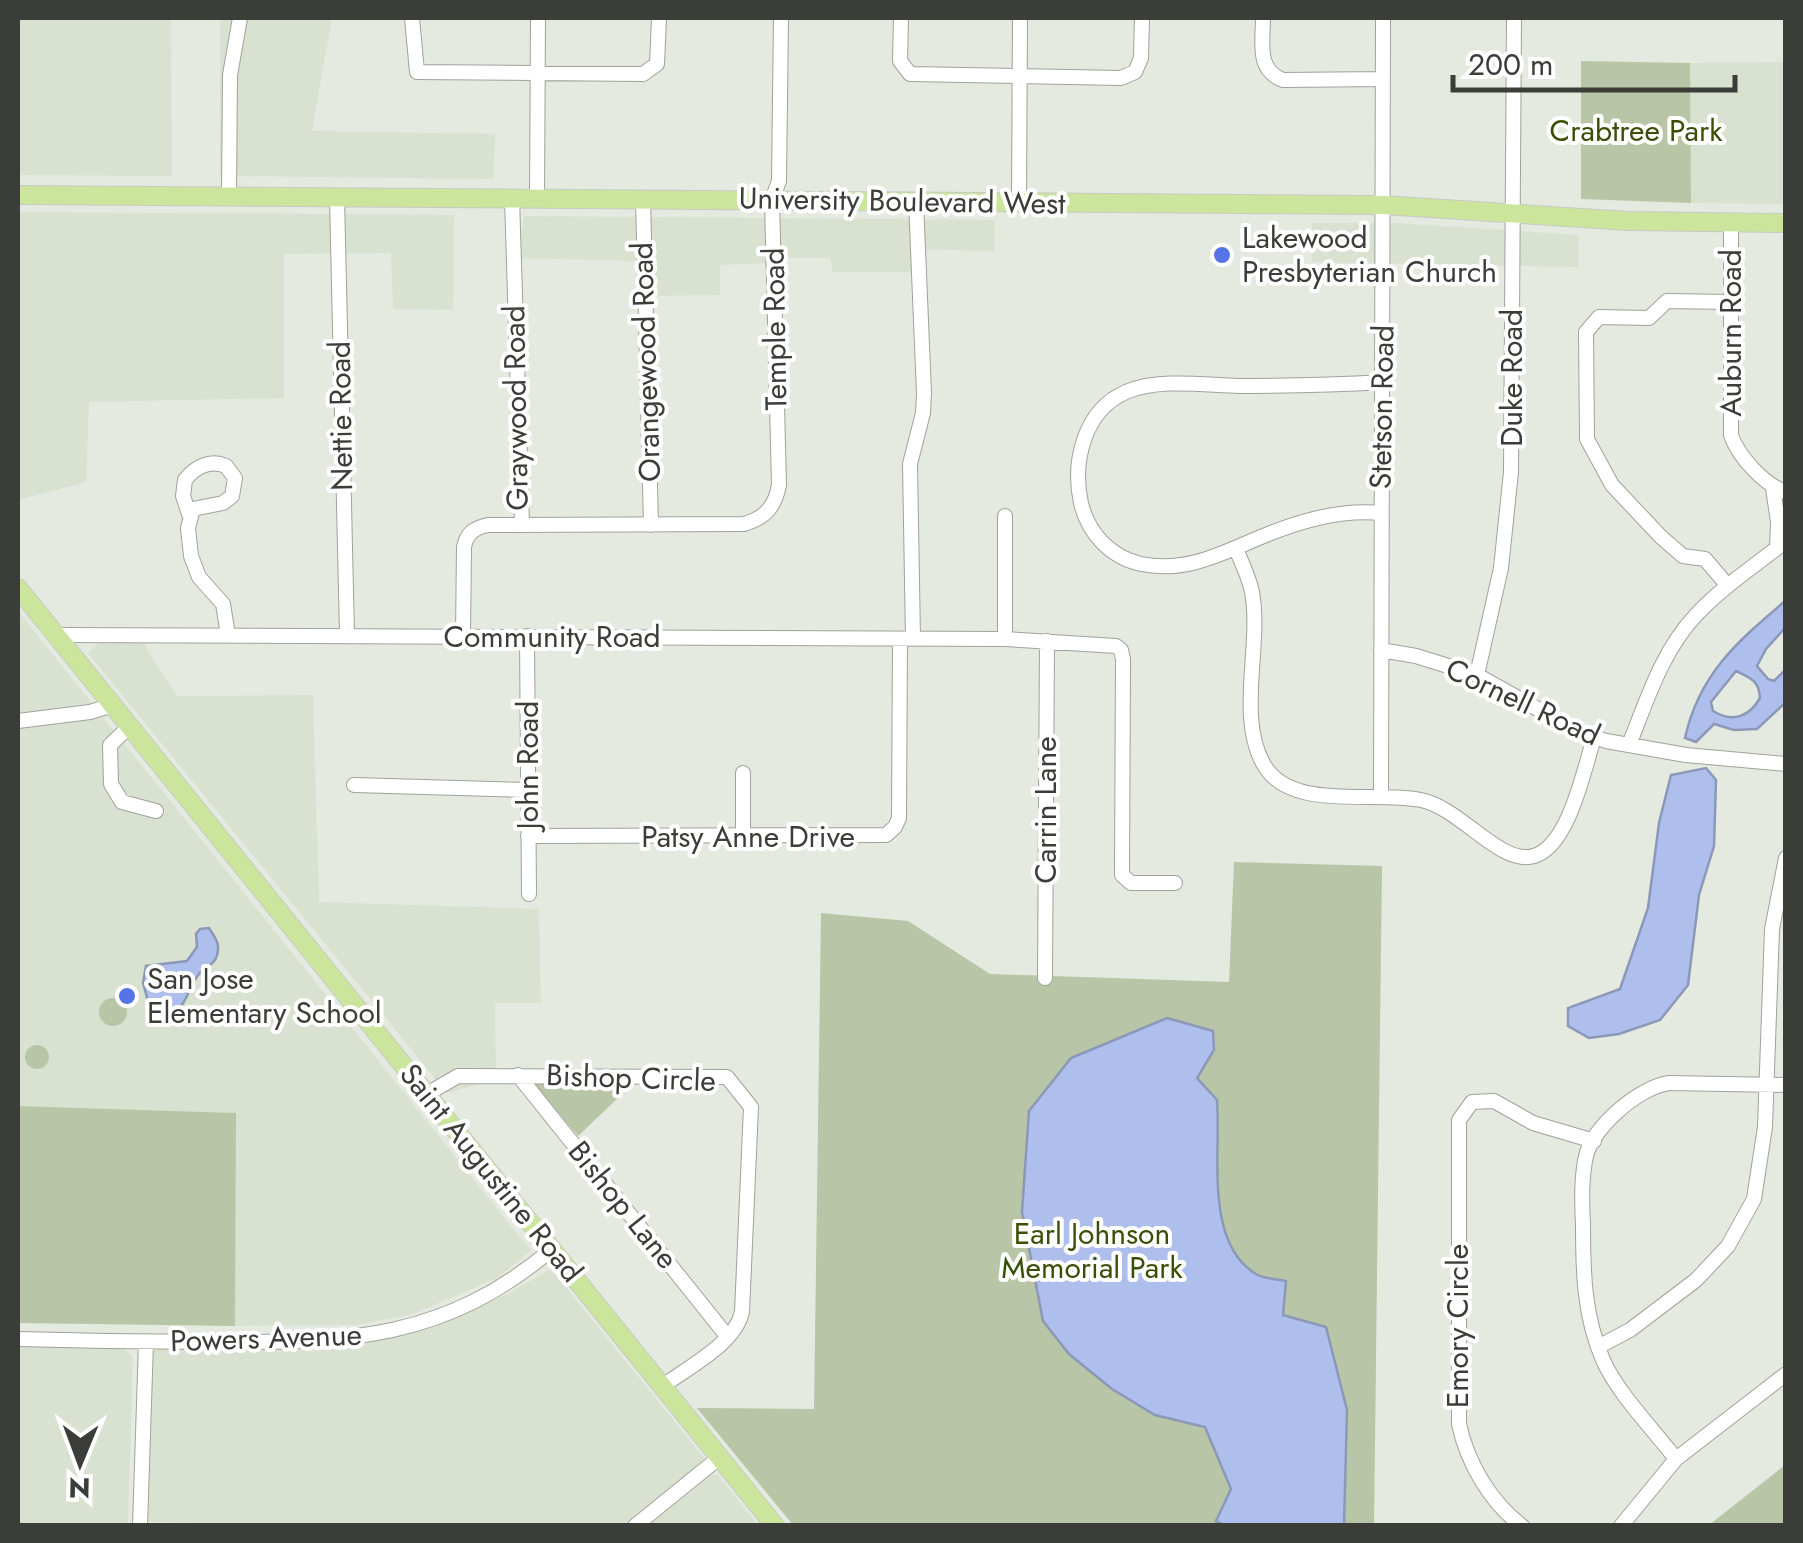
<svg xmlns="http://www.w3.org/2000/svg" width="1803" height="1543" font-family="Jost,sans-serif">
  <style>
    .built { fill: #d9e1d0 }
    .green { fill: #b8c5a6 }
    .water { fill: #afbfed; stroke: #8c98b7; stroke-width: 2.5; fill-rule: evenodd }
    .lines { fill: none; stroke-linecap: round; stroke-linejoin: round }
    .minor-casing { stroke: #9fa399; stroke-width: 16 }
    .major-casing { stroke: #c8c9c8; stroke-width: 20 }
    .minor { stroke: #fff; stroke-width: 14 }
    .major { stroke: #cbe59c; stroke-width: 18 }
    .poi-dot { fill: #5674e9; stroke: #fff; stroke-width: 4 }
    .labels { text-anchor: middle; stroke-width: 8; stroke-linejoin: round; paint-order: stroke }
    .park-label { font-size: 30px; fill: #394f05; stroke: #fff }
    .street-label { font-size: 30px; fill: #3b3d39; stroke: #fff }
    .poi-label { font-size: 30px; fill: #3b3d39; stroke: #fff; text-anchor: start }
  </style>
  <rect width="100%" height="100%" fill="#e5eae0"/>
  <path class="built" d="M18,18H171L172,176L18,175Z
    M220,18H332L312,131L495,134L493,179L220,176Z
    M1785,62V204L1691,203L1690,63Z
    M18,212L454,215L453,310L393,309L391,253L284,254V398L89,402L86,482L18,500Z
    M524,216L995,220L994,251L912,249L911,272H833L830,258H783L766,263L720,265V295L638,296V261L518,258Z
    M1312,223H1394L1579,235L1578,267L1312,262Z
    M18,611L531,1251L497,1278L410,1315L355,1325L235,1326L236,1113L18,1106Z
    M141,640L177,696L313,695L319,902L539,909L541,1003H495L496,1079L447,1093L88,653L99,643Z
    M551,1269L704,1458L688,1477L643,1514L624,1525H310L149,1522L145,1515L153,1351L166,1347L340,1345L390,1338L451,1318L507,1294Z
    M18,1345L123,1348L133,1357L128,1525L18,1526Z
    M717,1474L758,1525H649L712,1475Z"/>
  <path class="green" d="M1581,61L1690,63L1691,203L1581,199Z
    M1234,862L1382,866L1374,1525H793L697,1408L814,1409L821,913L908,921L990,974L1229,982Z
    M99 1012a14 14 0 1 1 28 0a14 14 0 1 1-28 0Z
    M25 1057a12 12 0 1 1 24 0a12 12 0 1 1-24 0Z
    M532,1082H619L620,1096L578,1136Z
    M18,1106L236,1113L235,1326L18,1323Z
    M1785,1465V1525H1709Z"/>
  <path class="water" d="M1785,601V628L1766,649L1757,666L1768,679L1774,681L1785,670V703L1757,729L1734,730L1714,724L1696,742L1685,738C1699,674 1737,642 1785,601ZM1736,671C1751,678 1759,681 1760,698C1749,717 1733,723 1713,711L1711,702Z
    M1706,768L1716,780L1714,846L1699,895L1688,985L1660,1020L1619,1034L1589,1038L1568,1026V1008L1620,989L1648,908L1659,823L1671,775Z
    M209,928C213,935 219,941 218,950C217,965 206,965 199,974C187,988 188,1007 170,1013L148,1001L143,983L146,966L187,961L197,947L196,934L200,929Z
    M1167,1018L1213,1031L1214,1050L1197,1078L1217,1100C1221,1153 1204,1243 1256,1274C1264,1279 1277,1279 1286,1281L1283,1315L1326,1327L1347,1410L1344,1525L1226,1526L1216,1521L1231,1489L1205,1427L1155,1415L1112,1389L1069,1354L1043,1321L1022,1212L1029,1111L1071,1058Z"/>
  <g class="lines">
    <g class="minor-casing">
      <path id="minor" d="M412,18L417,72L643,74L657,64L659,18
        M901,18L900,61L910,74L1121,78L1135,72L1141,58L1142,18
        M1263,18C1263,42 1256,70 1283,80L1383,79
        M229,196L230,75L240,18
        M337,197L347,635
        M512,198L522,524
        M537,198L538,18
        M643,199L651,525
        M1019,202L1020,18
        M1731,223V435C1738,456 1764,485 1786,492
        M1773,488L1778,522L1777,548
        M1381,513C1343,509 1306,519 1271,533C1227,550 1190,574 1141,564C1110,557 1088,533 1081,503C1072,462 1084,410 1126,392C1159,378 1203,385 1239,386C1287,386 1334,385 1383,382
        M189,514L183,496L185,480C195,467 210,459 226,466L235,478L232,496L223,503L193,509L188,528L191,556L199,577L223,604L228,635
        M1236,549C1242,563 1249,577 1252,592C1262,646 1236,717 1264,765C1291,812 1375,790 1421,800C1461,808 1500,866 1534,856C1569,846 1584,769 1594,738
        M1728,586L1705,559L1683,556L1661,537L1612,485L1587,439L1586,332L1599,317L1649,318L1667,301L1730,302
        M57,635L1005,639L1116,646L1121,650L1123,659L1122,875L1131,883H1175
        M463,636L464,547C467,532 475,528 488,525L744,524C765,518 775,507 779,485L772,200L779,181L781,18
        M527,636L529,894
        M913,639L910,464L923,413L924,393L916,201
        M1005,639V516
        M1381,650L1416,656L1477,675L1577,731L1606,741L1686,755L1786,764
        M1477,675L1501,568L1511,472L1514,18
        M18,721L90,712L113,705
        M130,726L110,745L111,784L122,802L156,811
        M1629,745C1647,700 1662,651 1696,615C1722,587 1756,565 1786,541
        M743,773V837
        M354,785L529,790
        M1381,796L1383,18
        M528,836L886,835L895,827L899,818L900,639
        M1045,978L1047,641
        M518,1075L727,1336
        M427,1094L458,1076L727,1077L751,1107L742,1312C735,1344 688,1367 663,1386
        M18,1339C84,1341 150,1342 216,1342C348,1343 446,1339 552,1249
        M1598,1347L1630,1330L1696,1280L1728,1246L1754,1199L1765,1127L1772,929L1786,858
        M1676,1459C1654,1430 1618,1394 1603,1360C1584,1316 1583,1273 1583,1225C1582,1203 1581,1179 1586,1156C1593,1127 1639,1087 1669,1083L1786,1085
        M140,1526L146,1342
        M635,1526L720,1457
        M1522,1526C1490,1502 1467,1462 1459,1424V1120L1472,1102L1494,1101L1533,1123L1594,1141
        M1621,1526L1676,1459L1786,1374"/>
    </g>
    <g class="major-casing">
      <path id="major" d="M18,195L1383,205L1628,221L1786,223
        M18,588L775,1526"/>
    </g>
    <use href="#minor" class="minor"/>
    <use href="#major" class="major"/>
  </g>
  <g class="poi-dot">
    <circle cx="1222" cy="255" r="10"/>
    <circle cx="127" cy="996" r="10"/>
  </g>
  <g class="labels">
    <g class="park-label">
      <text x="1636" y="141">Crabtree Park</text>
      <text x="1092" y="1244">Earl Johnson<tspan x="1092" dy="34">Memorial Park</tspan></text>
    </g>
    <g class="street-label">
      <text transform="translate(902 201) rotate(1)" y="10">University Boulevard West</text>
      <text transform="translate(775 329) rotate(-91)" y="10">Temple Road</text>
      <text transform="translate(1731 333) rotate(-90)" y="10">Auburn Road</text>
      <text transform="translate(646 362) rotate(-92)" y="10">Orangewood Road</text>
      <text transform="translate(1512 378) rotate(-90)" y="10">Duke Road</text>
      <text transform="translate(1382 407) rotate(-89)" y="10">Stetson Road</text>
      <text transform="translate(516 408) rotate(-91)" y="10">Graywood Road</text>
      <text transform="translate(341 416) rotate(-91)" y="10">Nettie Road</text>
      <text x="552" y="647">Community Road</text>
      <text transform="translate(1523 702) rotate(25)" y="10">Cornell Road</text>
      <text transform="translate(528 765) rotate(-90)" y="10">John Road</text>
      <text transform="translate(1046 810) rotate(-90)" y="10">Carrin Lane</text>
      <text x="748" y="847">Patsy Anne Drive</text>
      <text transform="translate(631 1078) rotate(2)" y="10">Bishop Circle</text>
      <text transform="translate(491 1173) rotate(51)" y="10">Saint Augustine Road</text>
      <text transform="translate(623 1205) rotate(51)" y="10">Bishop Lane</text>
      <text transform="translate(1458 1326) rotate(-90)" y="10">Emory Circle</text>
      <text transform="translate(266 1338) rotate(-2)" y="10">Powers Avenue</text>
    </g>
    <g class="poi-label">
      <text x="1242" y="248">Lakewood<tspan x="1242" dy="34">Presbyterian Church</tspan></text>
      <text x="147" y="989">San Jose<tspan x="147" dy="34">Elementary School</tspan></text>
    </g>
  </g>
  <rect width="1803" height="1543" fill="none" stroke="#3b3d39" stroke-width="40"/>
  <g transform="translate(80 1463) rotate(181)" stroke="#ffffff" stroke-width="8" paint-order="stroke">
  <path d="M0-8L18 38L0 25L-18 38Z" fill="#3b3d39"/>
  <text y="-15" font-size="28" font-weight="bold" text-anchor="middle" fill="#3b3d39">N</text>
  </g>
  <path d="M1453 75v15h282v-15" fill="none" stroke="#3b3d39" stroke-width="5"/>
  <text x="1468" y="75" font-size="30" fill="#3b3d39" stroke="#ffffff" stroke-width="8" paint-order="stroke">200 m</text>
</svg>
